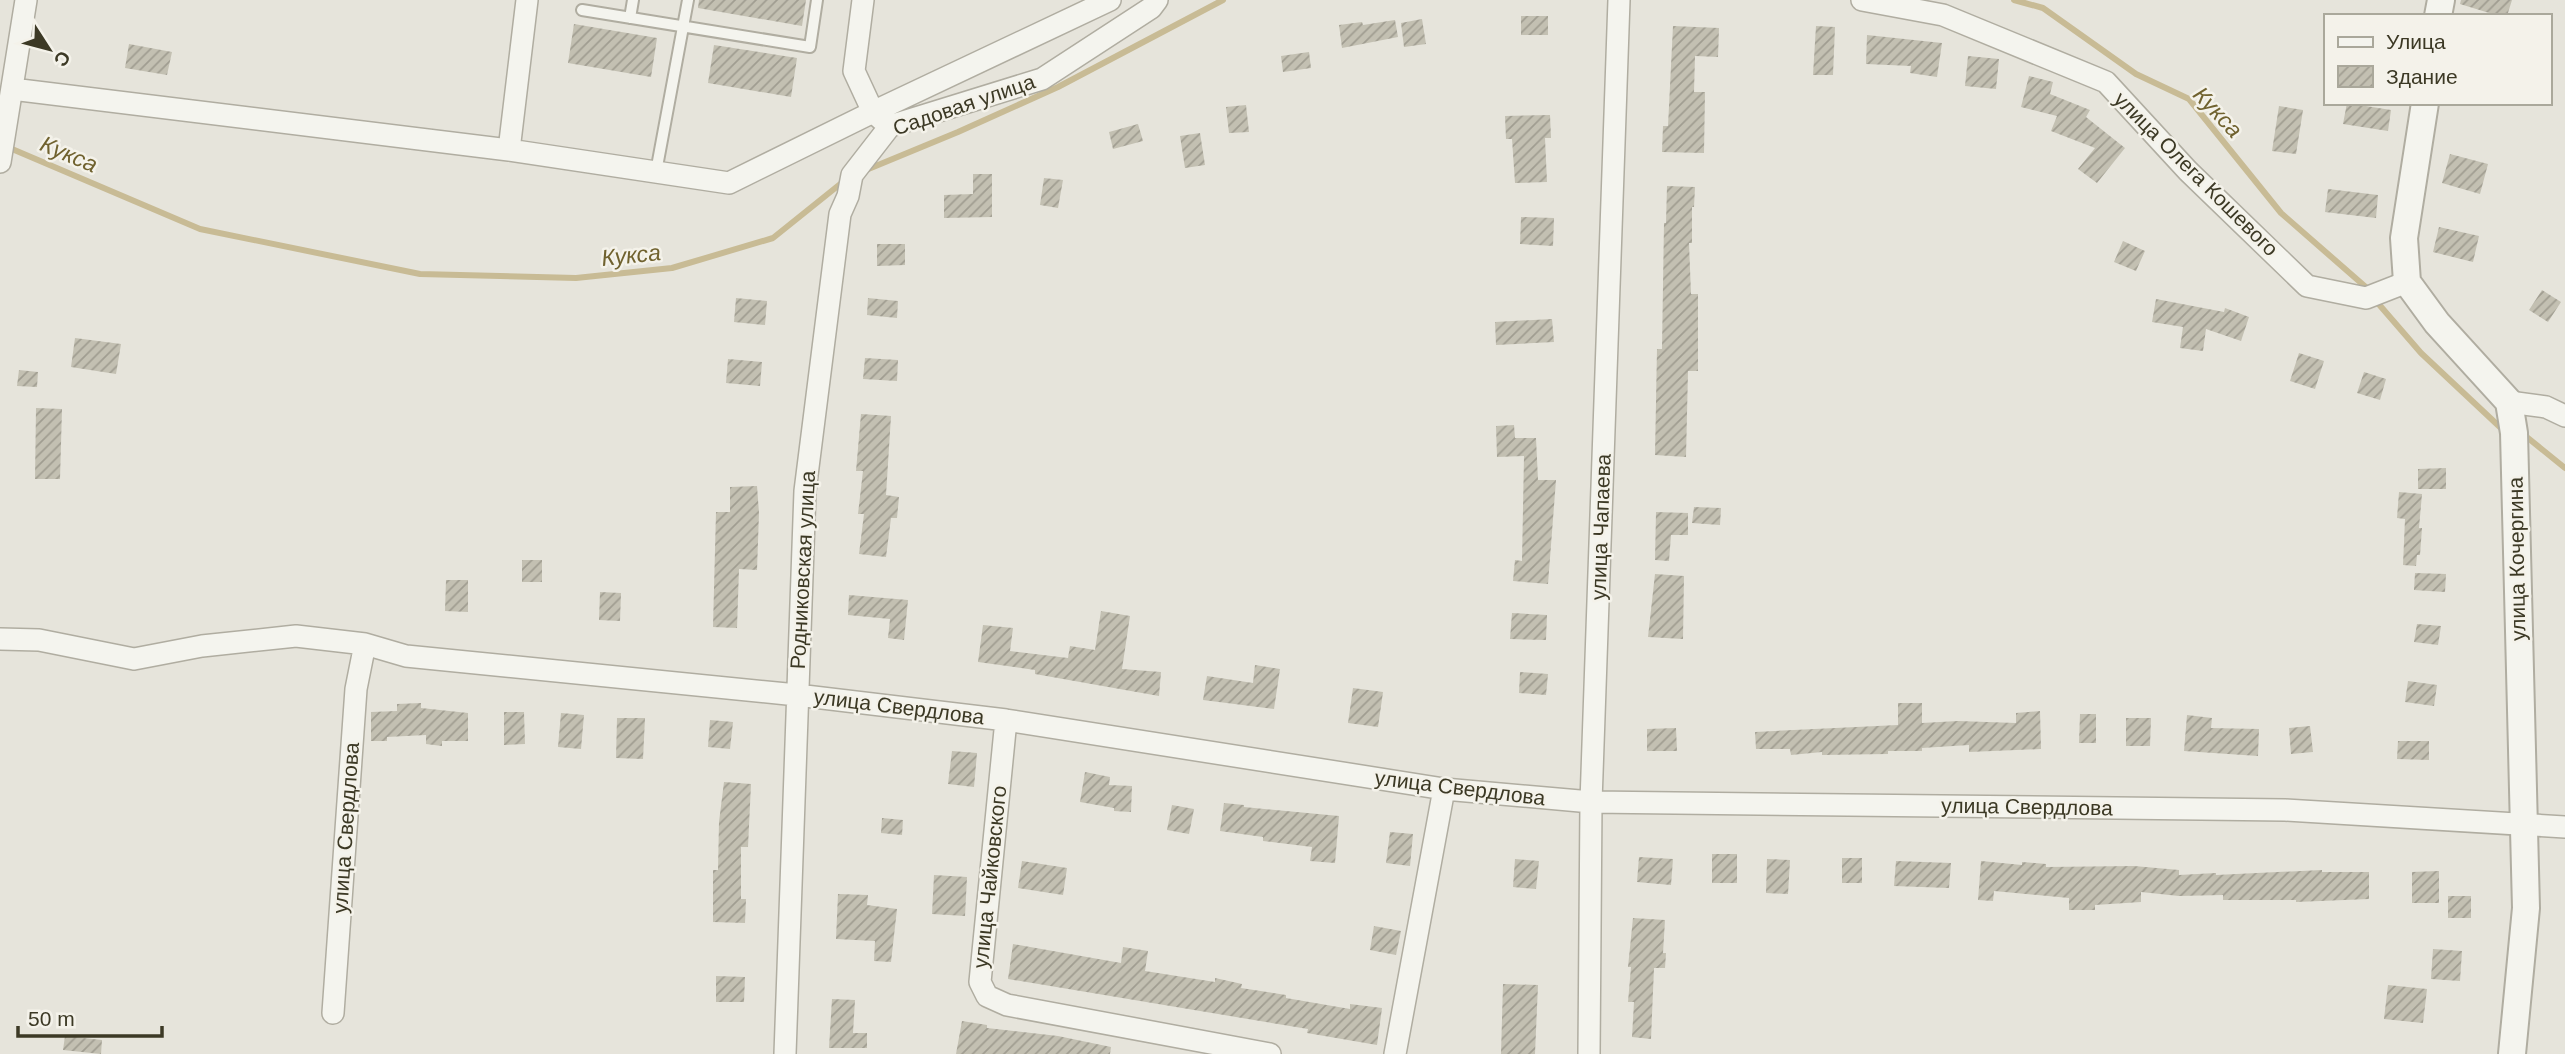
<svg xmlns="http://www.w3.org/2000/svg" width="2565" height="1054" font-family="Arial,sans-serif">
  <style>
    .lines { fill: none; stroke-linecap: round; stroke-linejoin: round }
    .stream { stroke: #c8bb95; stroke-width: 6 }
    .building { fill: url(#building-hatch) }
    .service-casing { stroke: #b0ada1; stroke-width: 14 }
    .minor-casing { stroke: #b0ada1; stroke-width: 24 }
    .tertiary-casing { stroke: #b0ada1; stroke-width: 30 }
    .service { stroke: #f4f4ee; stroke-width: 10 }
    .minor { stroke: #f4f4ee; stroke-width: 21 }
    .tertiary { stroke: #f4f4ee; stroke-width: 26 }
    .labels { text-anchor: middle; stroke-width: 5; stroke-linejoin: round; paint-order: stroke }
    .street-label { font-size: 21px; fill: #3c3925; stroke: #f4f2ea }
    .water-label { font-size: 23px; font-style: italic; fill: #70622f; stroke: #f4f2ea }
  </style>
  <defs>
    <pattern id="building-hatch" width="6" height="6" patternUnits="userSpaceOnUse" patternTransform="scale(1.75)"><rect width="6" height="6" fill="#c3c0b2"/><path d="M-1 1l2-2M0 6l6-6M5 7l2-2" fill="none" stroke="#a09d91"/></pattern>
  </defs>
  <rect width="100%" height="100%" fill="#e6e4db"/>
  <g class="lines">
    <path class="stream" d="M2014,0L2043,8L2136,74L2189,99L2281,213L2368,289
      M5,146L200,229L420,274L576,278L672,268L773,238L844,181
      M866,170L958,132L1058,87L1223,0
      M2376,301L2421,353L2502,429
      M2523,434L2565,468"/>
  </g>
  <path class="building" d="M699,0H806L802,26L698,8Z
    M2461,0H2512L2507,16H2499L2460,4Z
    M1521,16H1548V35H1521Z
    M1422,19L1426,44L1404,47L1401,23Z
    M1395,20L1398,37L1342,48L1339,25L1362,22L1363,25Z
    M574,24L657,38L651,77L568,63Z
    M1673,26L1719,28L1718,57L1695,56L1694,92H1705L1704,153L1662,152L1663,126H1668Z
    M1816,26L1835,27L1833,75H1813Z
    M1867,35L1942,43L1937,77L1910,73L1911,66L1866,64Z
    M129,44L172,52L167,75L125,68Z
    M714,45L797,58L791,97L708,83Z
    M1309,52L1311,68L1283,72L1281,56Z
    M1968,56L1999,59L1996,89L1965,86Z
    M2029,76L2053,82L2050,94L2090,110L2086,117L2125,148L2097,183L2078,169L2095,148L2051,131L2057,116L2021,107Z
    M2347,103L2391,110L2388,131L2343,124Z
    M1246,105L1249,132L1229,133L1226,107Z
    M2279,106L2303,110L2296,154L2272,151Z
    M1550,115L1551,138H1545L1547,182L1515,183L1512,139H1506L1505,116Z
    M1138,124L1143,141L1113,149L1109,132Z
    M1200,133L1205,165L1185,168L1180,136Z
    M2450,154L2488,164L2480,194L2442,183Z
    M973,174H992V217L944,218V195L973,194Z
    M1044,178L1063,180L1058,208L1040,205Z
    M1667,186L1695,187L1694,207H1692V243H1689L1691,294H1698V371H1688L1686,457L1655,455L1657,349H1662L1664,223H1666Z
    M2328,189L2378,195L2376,218L2325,212Z
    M1521,217L1554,218L1553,246L1520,244Z
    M2439,227L2479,236L2473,262L2433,252Z
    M2123,241L2145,251L2136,271L2114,262Z
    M877,244H905V265L877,266Z
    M2542,290L2561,302L2548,322L2529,310Z
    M736,298L767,301L765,325L734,322Z
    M868,298L898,301L897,318L867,315Z
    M2156,299L2224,312L2225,308L2249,317L2241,341L2206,329L2203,351L2180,348L2183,327L2152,322Z
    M1552,319L1554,342L1496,345L1495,322Z
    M75,338L121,344L116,374L71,367Z
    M2299,353L2324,361L2315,389L2290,381Z
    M865,358L898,360L897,381L863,379Z
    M728,359L762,362L760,386L726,383Z
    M19,370L38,372L37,387L17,386Z
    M2364,372L2386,379L2380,400L2357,393Z
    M36,408L62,409L60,479H35Z
    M861,414L891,416L886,495L899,497L897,518H891L886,557L859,554L864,514H858L863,471H856Z
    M1514,425L1515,438H1536L1538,480H1556L1548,584L1513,581L1515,560L1522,561L1524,456L1497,457L1496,426Z
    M2446,468V489H2418V469Z
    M757,486L759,513L757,570L739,569L737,628L713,627L716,512H730V487Z
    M2399,492L2422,494L2419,528H2422L2420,555H2417L2416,566L2403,565L2405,519L2397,518Z
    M1694,507L1721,508L1720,525L1692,523Z
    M1656,512L1688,513V535H1671L1669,561L1655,560Z
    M522,560H542V582H522Z
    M2415,573L2446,574L2445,592L2414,590Z
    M1655,574L1684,576L1683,639L1648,637Z
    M446,580H468V612L445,611Z
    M600,592L621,593L620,621L599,620Z
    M849,595L908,600L904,640L888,638L890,619L848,615Z
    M1101,611L1130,616L1122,669L1161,672L1159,696L1035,674V670L978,662L983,625L1013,628L1010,651L1068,658L1070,646L1095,650Z
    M1512,613L1547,615L1546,640L1510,639Z
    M2417,624L2441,626L2438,645L2414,642Z
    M1255,665L1280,669L1274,709L1203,700L1207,676L1253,683Z
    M1520,672L1548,674L1546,695L1519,693Z
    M2408,681L2437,685L2434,706L2405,702Z
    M1353,688L1383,692L1378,727L1348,723Z
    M421,703V708L468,713V741H442V746L426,744V735L387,737V741H371V712L397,711V704Z
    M1898,703H1922V723L1958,721L2016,723V713L2040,711L2041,749L1969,752V745L1922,748V751H1888V754L1822,755V752L1791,755L1790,749H1756L1755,732L1898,725Z
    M504,712H524L525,744L504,745Z
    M561,713L584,715L581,749L558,747Z
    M2080,714H2096V743H2079Z
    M2187,715L2212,718L2211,728L2259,729L2258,756L2184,751Z
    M617,718H645L643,759L616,758Z
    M2126,718H2151L2150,746H2126Z
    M710,720L733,722L730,749L708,747Z
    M2310,726L2313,752L2291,754L2289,728Z
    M1676,728L1677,751H1647V729Z
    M2398,741H2429V760L2397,759Z
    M952,751L977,753L974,787L948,784Z
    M1085,772L1110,777L1109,785L1132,786L1131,812L1114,811V808L1080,802Z
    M724,782L751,784L748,847H741V899H746L745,923L713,922V870H718L719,822Z
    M1224,803L1244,805V807L1339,816L1335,863L1310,861L1312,847L1263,841V837L1220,831Z
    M1172,805L1194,809L1189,834L1167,830Z
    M882,818L903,820L902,835L881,833Z
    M1390,832L1413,834L1410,866L1386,863Z
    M1712,854H1737V883H1712Z
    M1639,857L1673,859L1671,885L1637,882Z
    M1842,858H1862V883H1842Z
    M1515,859L1539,861L1536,889L1513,887Z
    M1767,859L1790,860L1788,894L1766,893Z
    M1022,861L1067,868L1063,895L1018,888Z
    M1896,861L1951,863L1949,888L1894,886Z
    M1981,861L2022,865V862L2046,864V867L2134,866L2179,870V875L2216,873V875L2322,870V872H2369V899L2296,902V900H2223V895L2179,896L2141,892V902L2095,905V910H2069V898L1994,891L1993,901L1978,900Z
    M2439,871V903H2412V872Z
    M934,875L967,877L965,916L932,914Z
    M838,894L868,895L867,905L897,909L891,962L874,961L875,941L836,939Z
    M2448,896H2471V918H2448Z
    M1633,918L1665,920L1663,953H1666L1665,968H1654L1651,1039L1632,1037L1634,1002H1628L1631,967H1628Z
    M1374,926L1401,931L1396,955L1370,950Z
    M1013,944L1121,963L1123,947L1148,951L1145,971L1215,982V978L1242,984L1241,988L1286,995V998L1350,1009V1004L1382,1008L1377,1045L1307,1033L1308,1029L1008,979Z
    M2433,949L2462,951L2460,981L2431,979Z
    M716,976L745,977L744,1002H716Z
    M1503,984L1538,985L1535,1054H1501Z
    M2388,985L2427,989L2423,1023L2384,1019Z
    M832,999L855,1000L853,1033H867V1048H829Z
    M962,1021L987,1025V1028L1058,1036L1111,1047L1110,1054H956Z
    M65,1036L102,1040L101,1054L63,1050Z"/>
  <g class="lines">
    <g class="service-casing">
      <path id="service" d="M582,10L810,47L817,0
        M630,18L633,0
        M656,172L688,0"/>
    </g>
    <g class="minor-casing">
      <path id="minor" d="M863,0L854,71L873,112L882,120
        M1862,0L1943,15L2106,82L2188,171L2307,286L2366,298L2407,282
        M12,89L509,150L729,183L873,112L1110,0
        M509,150L527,0
        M0,162L26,0
        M2509,402L2546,407L2565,416
        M0,639L39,640L134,659L202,646L296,636L365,644L406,656L797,695L1006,720L1444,789L1591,802L2285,810L2565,827
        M1006,720L980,982L987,996L1007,1005L1270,1054
        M333,1013L356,689L365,644
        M785,1054L805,491L840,214L848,196L852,175L890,126L1042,79L1151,8L1157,0
        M1395,1054L1444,789
        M1589,1054L1591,802L1619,0"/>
    </g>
    <g class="tertiary-casing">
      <path id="tertiary" d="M2438,16L2441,0
        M2425,103L2404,238L2407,282L2437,323L2509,402L2514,433L2526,908L2512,1054"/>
    </g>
    <use href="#service" class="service"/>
    <use href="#minor" class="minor"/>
    <use href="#tertiary" class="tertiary"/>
  </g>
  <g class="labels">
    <g class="street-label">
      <text transform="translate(964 105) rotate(-19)" y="7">Садовая улица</text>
      <text transform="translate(2196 174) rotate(45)" y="7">улица Олега Кошевого</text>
      <text transform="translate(1601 527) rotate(-88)" y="7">улица Чапаева</text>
      <text transform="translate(2517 559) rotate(-91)" y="7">улица Кочергина</text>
      <text transform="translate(803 570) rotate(-87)" y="7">Родниковская улица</text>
      <text transform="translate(899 707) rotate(7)" y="7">улица Свердлова</text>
      <text transform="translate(1460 788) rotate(7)" y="7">улица Свердлова</text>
      <text transform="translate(2027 807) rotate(1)" y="7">улица Свердлова</text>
      <text transform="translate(346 828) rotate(-86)" y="7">улица Свердлова</text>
      <text transform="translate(990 877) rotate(-84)" y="7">улица Чайковского</text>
    </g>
    <g class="water-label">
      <text transform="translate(2218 112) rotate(47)" y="8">Кукса</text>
      <text transform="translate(69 154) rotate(23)" y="8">Кукса</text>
      <text transform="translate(631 255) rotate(-6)" y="8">Кукса</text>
    </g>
  </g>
  <rect x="2324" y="14" width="228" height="91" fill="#f4f2ea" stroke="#aaa89b" stroke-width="2"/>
  <rect x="2338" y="37" width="35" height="10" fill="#f4f4ee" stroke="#aaa89b" stroke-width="2"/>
  <text x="2386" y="49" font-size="21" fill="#3c3925">Улица</text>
  <rect x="2338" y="66" width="35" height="21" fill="url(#building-hatch)" stroke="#aaa89b" stroke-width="2"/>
  <text x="2386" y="84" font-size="21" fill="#3c3925">Здание</text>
  <g transform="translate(49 49) rotate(126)" stroke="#f4f2ea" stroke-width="5" paint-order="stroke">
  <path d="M0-5L12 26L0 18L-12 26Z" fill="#3c3925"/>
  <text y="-10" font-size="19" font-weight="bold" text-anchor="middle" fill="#3c3925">С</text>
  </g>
  <path d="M18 1026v10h144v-10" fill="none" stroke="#3c3925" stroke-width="3.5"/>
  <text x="28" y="1026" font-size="21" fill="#3c3925" stroke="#f4f2ea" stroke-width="5" paint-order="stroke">50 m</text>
</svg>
